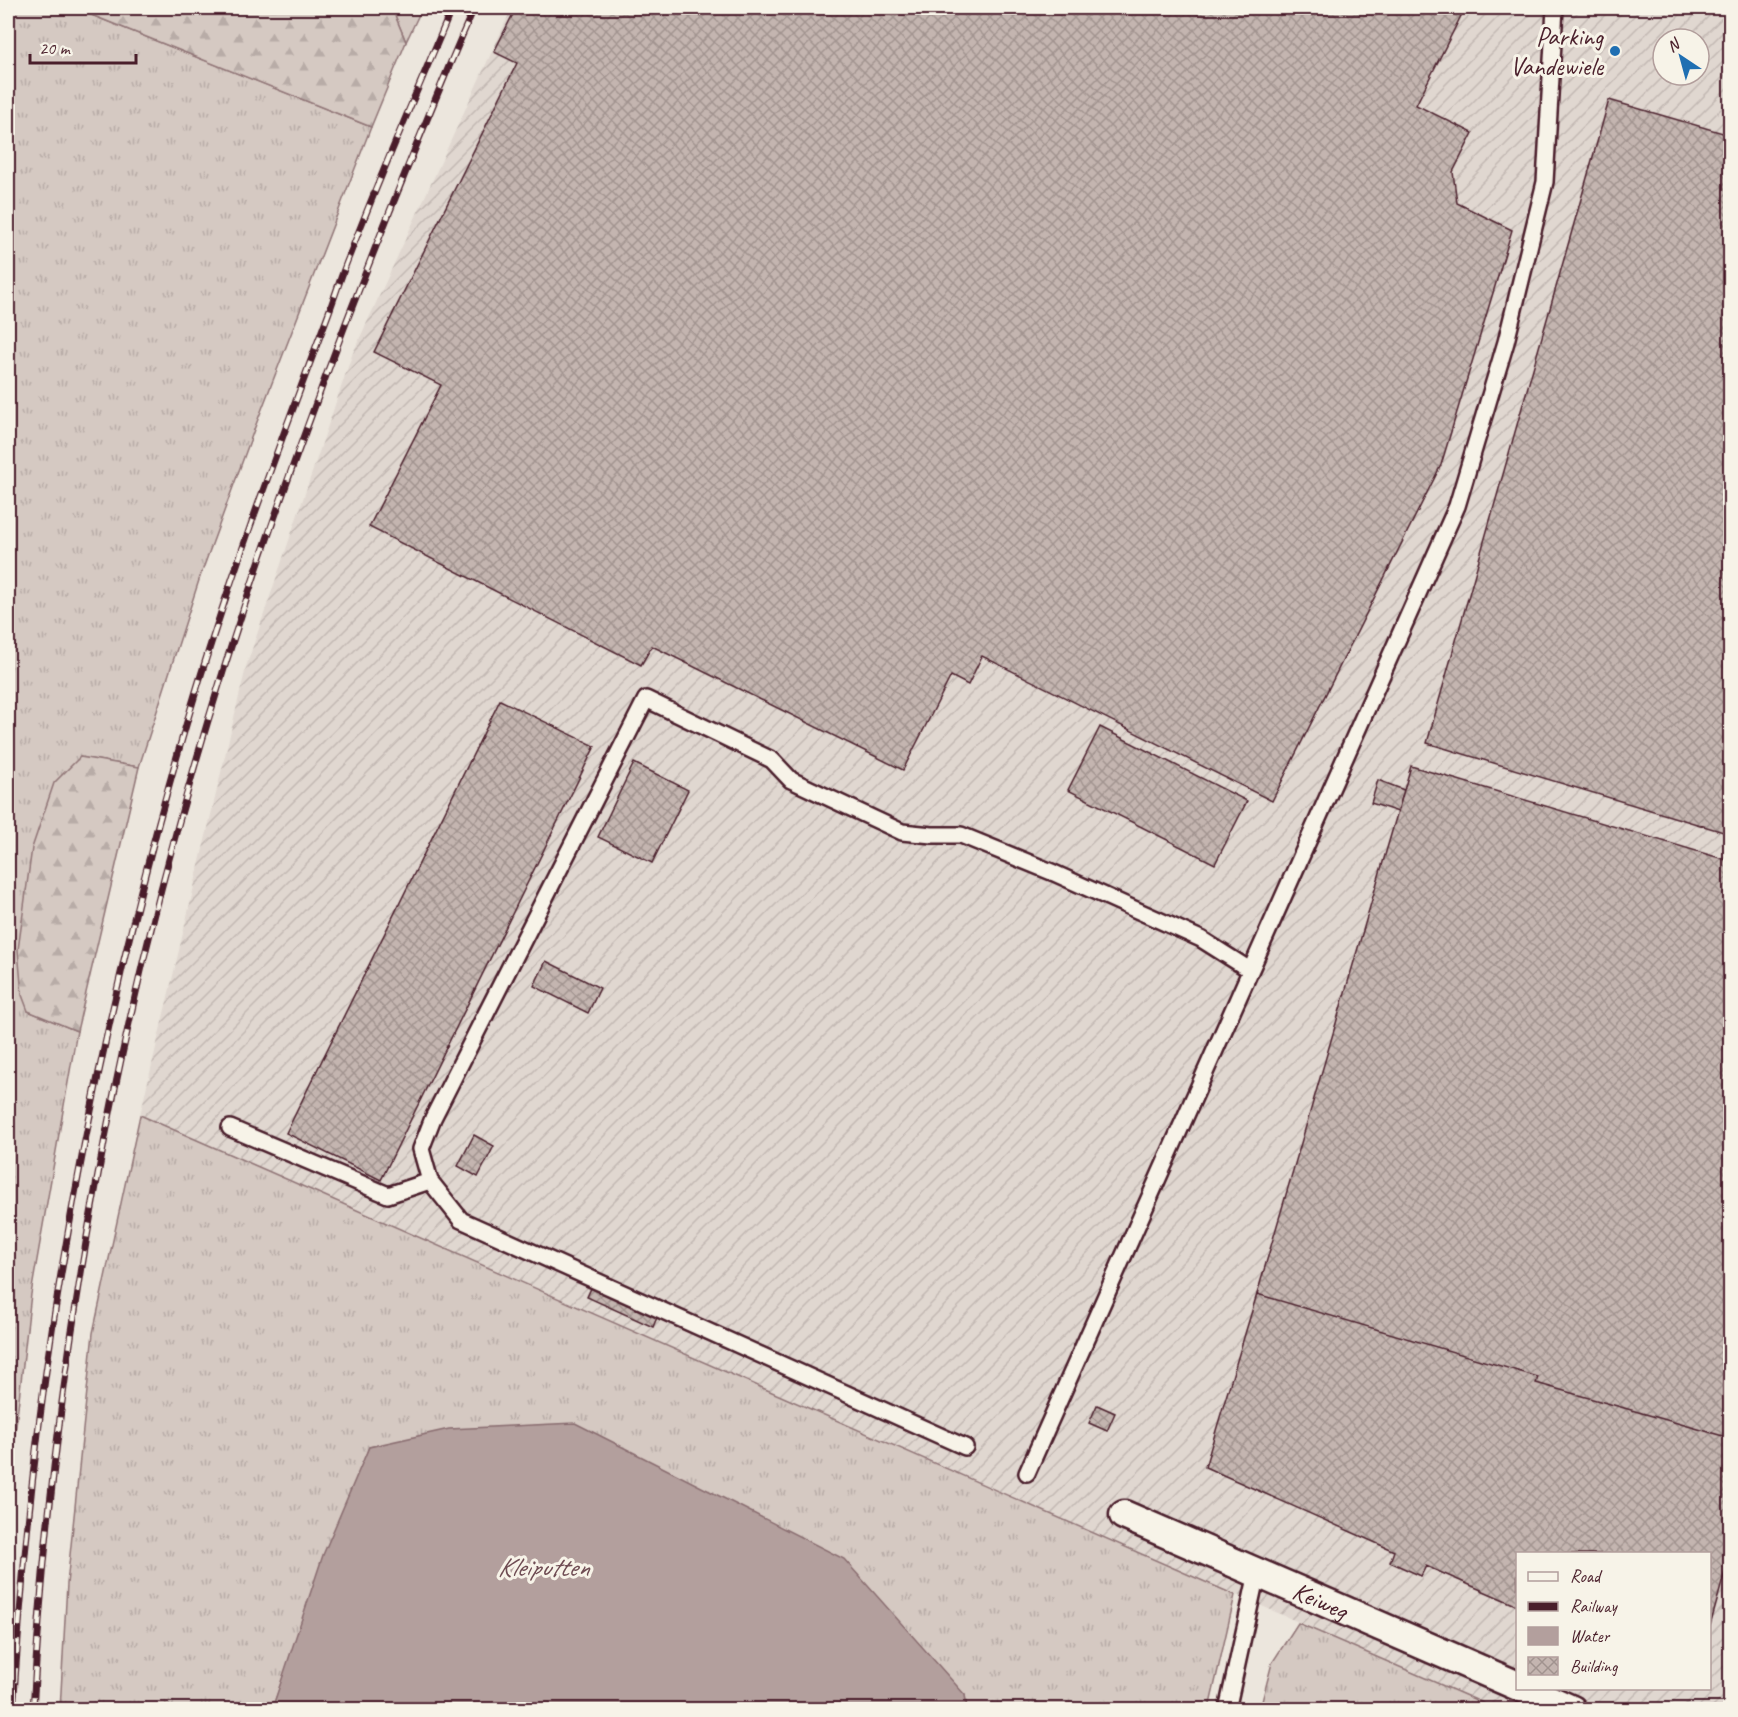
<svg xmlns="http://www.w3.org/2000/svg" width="1738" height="1717" font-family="Caveat,sans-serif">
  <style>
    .industrial { fill: url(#industrial-furrows); fill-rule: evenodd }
    .grass { fill: url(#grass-tufts); stroke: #907476; stroke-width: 1.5 }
    .forest { fill: url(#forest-firs); stroke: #907476; stroke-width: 1.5 }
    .water { fill: #b39f9d; stroke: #896c6f; stroke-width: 1.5 }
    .building { fill: url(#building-cross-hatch); stroke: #4a1f2b; stroke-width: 1.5 }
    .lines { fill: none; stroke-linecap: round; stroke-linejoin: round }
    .lane-casing { stroke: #4a1f2b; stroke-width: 20 }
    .street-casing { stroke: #4a1f2b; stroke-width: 33 }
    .lane { stroke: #f7f3e8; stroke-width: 15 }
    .street { stroke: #f7f3e8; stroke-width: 28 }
    .rail-casing { stroke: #4a1f2b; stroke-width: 7 }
    .rail { stroke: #f7f3e8; stroke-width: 4.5; stroke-dasharray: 14; stroke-linecap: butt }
    .poi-dot { fill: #1f6fb2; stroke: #f7f3e8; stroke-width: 2 }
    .labels { text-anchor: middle; stroke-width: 6; stroke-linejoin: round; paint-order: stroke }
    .poi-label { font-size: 26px; fill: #4a1f2b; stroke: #f7f3e8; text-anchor: end }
    .street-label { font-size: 26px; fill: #4a1f2b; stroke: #f7f3e8 }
    .water-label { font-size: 27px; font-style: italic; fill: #6f4c53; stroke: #f7f3e8 }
  </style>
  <defs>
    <pattern id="industrial-furrows" width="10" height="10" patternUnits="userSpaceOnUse" patternTransform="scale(1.5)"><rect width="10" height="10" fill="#e0d7d0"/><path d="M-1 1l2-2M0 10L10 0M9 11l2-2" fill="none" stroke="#c2b8b3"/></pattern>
    <pattern id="grass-tufts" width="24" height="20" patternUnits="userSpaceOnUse" patternTransform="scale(1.5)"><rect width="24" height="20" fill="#d5c9c2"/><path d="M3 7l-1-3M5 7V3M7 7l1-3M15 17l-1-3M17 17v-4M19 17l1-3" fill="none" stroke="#b8aca7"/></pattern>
    <pattern id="forest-firs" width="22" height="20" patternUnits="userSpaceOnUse" patternTransform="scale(1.5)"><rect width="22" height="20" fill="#d5c9c2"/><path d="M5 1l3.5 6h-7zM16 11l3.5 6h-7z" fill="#b8aca7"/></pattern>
    <pattern id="building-cross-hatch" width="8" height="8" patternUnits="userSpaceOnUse" patternTransform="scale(1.5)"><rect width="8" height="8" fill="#c4b5b0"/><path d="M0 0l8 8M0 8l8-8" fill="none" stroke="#a1938f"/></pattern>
  </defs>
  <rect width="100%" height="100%" fill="#ece6dd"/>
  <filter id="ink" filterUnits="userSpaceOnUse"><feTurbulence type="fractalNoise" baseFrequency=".0167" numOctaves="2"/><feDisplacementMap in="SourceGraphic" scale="12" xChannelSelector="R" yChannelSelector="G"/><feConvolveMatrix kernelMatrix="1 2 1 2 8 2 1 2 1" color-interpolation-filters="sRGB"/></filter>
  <g filter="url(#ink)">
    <path class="industrial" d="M512,8H1730V1709H1497L140,1115L246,667L352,355ZM1663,39H1699V75H1663ZM1518,1554H1710V1688H1518Z"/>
    <path class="grass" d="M8,8H74L371,127L255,427L200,577L139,767L80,757L28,1011L77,1031L31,1294L8,1495Z
      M392,8H422L406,42Z
      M140,1115L1235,1595L1209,1709H967L965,1695L382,1445L369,1447L274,1703V1709L60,1710L67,1584L93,1333Z
      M1298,1623L1497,1709H1260L1272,1663Z"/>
    <path class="forest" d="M74,8H392L406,42L371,127Z
      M80,757L139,767L77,1031L28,1011L22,995L18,950L32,848L54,783Z"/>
    <path class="water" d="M575,1423L844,1559L965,1695L967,1709H274V1703L323,1555L369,1447L449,1429Z"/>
    <path class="building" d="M516,8H1465L1416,105L1473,133L1453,172L1457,203L1512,230L1441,465L1272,801L982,656L968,685L951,676L903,770L652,646L641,665L369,527L441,385L374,352L517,63L494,52Z
      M1609,100L1730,135V834L1427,743Z
      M500,700L595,746L381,1180L286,1133Z
      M1100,727L1247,801L1215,864L1068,790Z
      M634,763L688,790L652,863L598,837Z
      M1411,766L1730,861V1438L1536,1383L1538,1377L1257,1294Z
      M1378,780L1404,790L1398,812L1371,803Z
      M546,961L600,988L588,1013L534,986Z
      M474,1135L494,1146L478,1177L458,1166Z
      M592,1286L658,1315L653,1327L587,1297Z
      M1257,1294L1538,1377L1536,1383L1730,1438V1554L1710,1626V1554H1518V1606L1426,1566L1421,1576L1390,1562L1394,1551L1205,1467Z
      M1097,1405L1115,1413L1107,1431L1089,1423Z"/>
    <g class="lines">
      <g class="lane-casing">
        <path id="lane" d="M230,1128L388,1195L430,1181
          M965,1447L461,1220L430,1181L421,1149L433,1118L646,699L772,760L791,780L902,832L932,835H961L1054,873L1201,939L1250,970
          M1027,1473L1457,506L1506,342L1545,182L1555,8
          M1227,1710L1257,1573"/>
      </g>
      <g class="street-casing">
        <g id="street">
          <path id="s1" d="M1124,1515L1518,1686"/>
          <path d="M1523,1688L1572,1710"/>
        </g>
      </g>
      <use href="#lane" class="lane"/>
      <use href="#street" class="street"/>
      <g class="rail-casing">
        <path id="rail" d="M13,1710C21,1583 33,1455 52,1330C83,1128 127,928 184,732C225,589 277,451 329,312C336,293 342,273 350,254C382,171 418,89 452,8
          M33,1710C53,1360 118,1006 223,672C260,553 303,436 347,320C388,215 429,111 474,8"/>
      </g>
      <use href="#rail" class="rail"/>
    </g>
  </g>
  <circle class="poi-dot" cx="1615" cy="51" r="6"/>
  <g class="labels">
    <g class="poi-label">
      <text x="1603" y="45">Parking<tspan x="1603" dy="30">Vandewiele</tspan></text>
    </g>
    <g class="street-label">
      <text dy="9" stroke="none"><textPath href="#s1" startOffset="214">Keiweg</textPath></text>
    </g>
    <g class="water-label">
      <text x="543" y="1576">Kleiputten</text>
    </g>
  </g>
  <rect width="1738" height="1717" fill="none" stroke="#f7f3e8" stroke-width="30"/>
  <rect x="15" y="15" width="1708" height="1687" fill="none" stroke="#4a1f2b" stroke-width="2" filter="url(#ink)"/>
  <rect x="1516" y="1552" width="195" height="138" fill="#f7f3e8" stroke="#b29e9c" stroke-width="1.5"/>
  <rect x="1528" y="1572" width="30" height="9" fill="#f7f3e8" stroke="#b29e9c" stroke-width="1.5"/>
  <text x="1570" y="1582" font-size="18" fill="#4a1f2b">Road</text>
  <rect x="1528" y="1602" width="30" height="9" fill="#4a1f2b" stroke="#b29e9c" stroke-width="1.5"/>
  <text x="1570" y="1612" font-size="18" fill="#4a1f2b">Railway</text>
  <rect x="1528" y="1627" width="30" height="18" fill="#b39f9d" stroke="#b29e9c" stroke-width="1.5"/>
  <text x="1570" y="1642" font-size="18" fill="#4a1f2b">Water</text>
  <rect x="1528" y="1657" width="30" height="18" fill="url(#building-cross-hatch)" stroke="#b29e9c" stroke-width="1.5"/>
  <text x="1570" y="1672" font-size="18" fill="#4a1f2b">Building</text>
  <g transform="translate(1681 57) rotate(324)"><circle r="28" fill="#f7f3e8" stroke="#b29e9c" stroke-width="1.5"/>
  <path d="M0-4.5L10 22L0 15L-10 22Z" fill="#1f6fb2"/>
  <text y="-9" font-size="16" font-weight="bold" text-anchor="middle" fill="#4a1f2b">N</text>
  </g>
  <path d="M30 54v9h106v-9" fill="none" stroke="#4a1f2b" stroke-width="3"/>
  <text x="39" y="54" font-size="18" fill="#4a1f2b" stroke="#f7f3e8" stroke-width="4.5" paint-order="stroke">20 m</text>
</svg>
